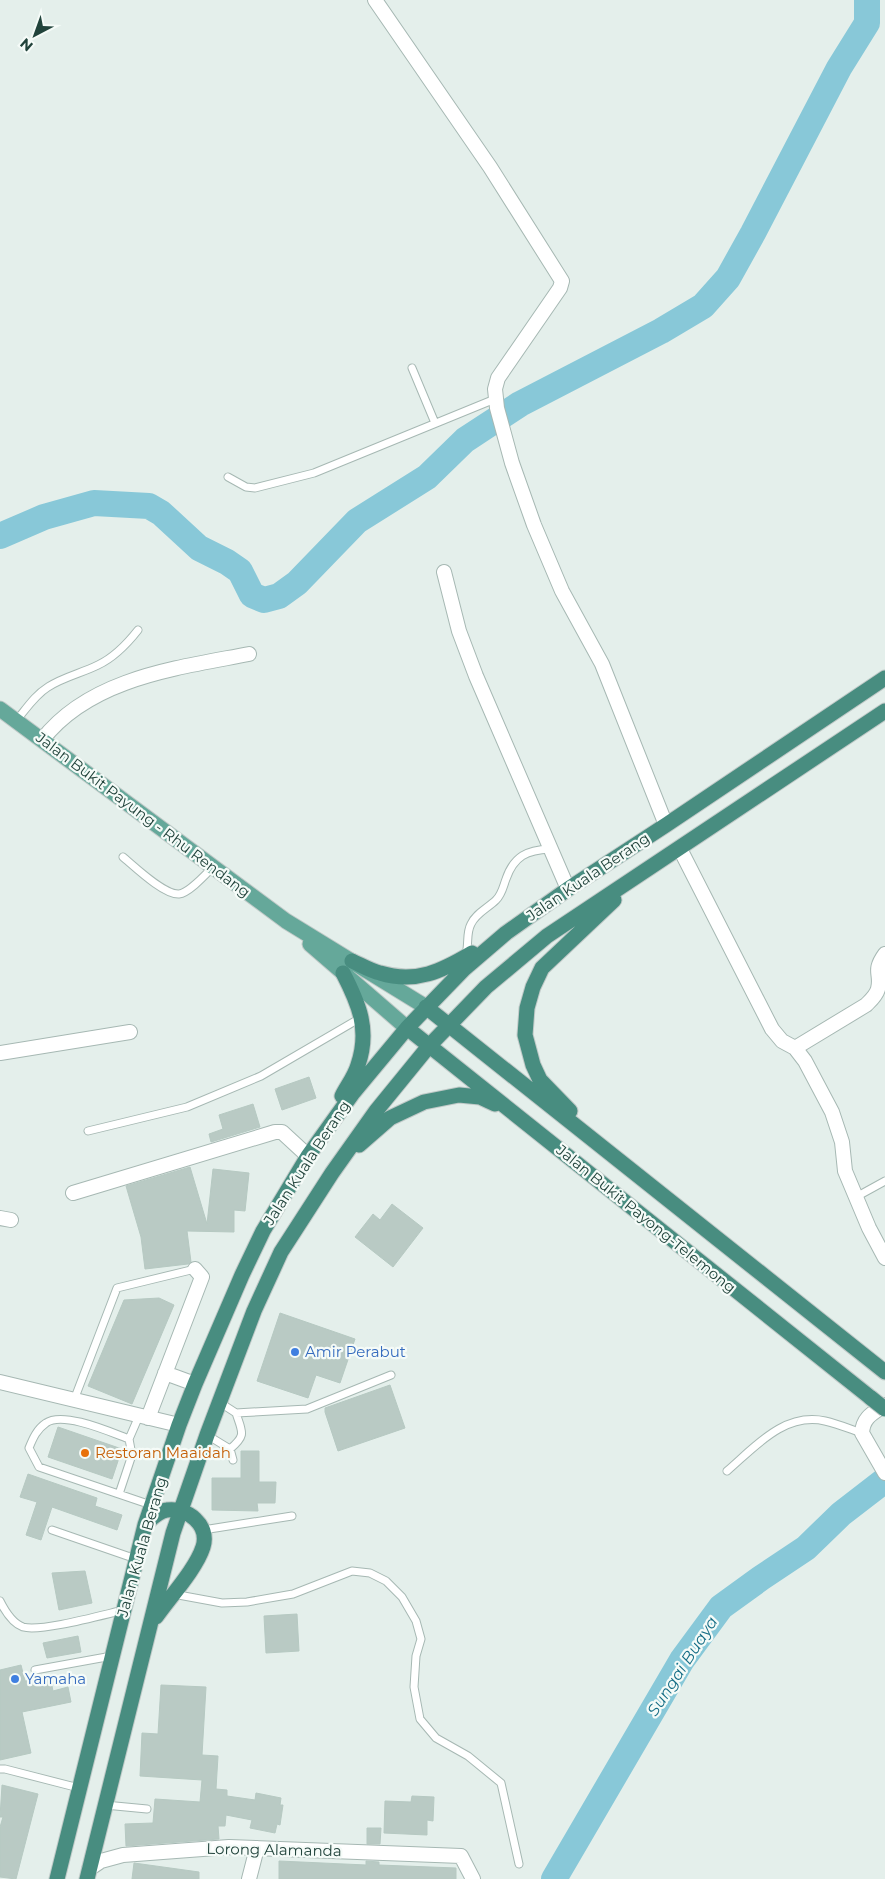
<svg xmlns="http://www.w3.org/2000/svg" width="885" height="1879" font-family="Montserrat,sans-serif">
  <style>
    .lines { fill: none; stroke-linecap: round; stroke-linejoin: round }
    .river { stroke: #88c8d8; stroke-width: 26 }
    .building { fill: #b9cac4; stroke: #b6c9c2 }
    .service-casing { stroke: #a6b8b3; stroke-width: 9 }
    .minor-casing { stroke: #a6b8b3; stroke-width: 16 }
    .primary-casing { stroke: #c1cac8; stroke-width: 17 }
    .trunk-casing { stroke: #c1cac8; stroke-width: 17 }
    .service { stroke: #fff; stroke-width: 7 }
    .minor { stroke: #fff; stroke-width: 14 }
    .primary { stroke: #65a89a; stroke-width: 15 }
    .trunk { stroke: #488d80; stroke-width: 15 }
    .trunk-bridge-casing { stroke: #c1cac8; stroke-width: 17; stroke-linecap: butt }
    .trunk-bridge { stroke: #488d80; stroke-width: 15 }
    .shop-dot { fill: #3f7fe0; stroke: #f5fbf8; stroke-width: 2 }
    .food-dot { fill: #e8710a; stroke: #f5fbf8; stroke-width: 2 }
    .labels { text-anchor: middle; stroke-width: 4.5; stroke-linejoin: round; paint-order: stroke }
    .street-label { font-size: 15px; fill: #21433b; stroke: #f5fbf8 }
    .shop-label { font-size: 15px; fill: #366cbe; stroke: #f5fbf8; text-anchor: start }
    .food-label { font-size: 15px; fill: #c56008; stroke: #f5fbf8; text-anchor: start }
    .water-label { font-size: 16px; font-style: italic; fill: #156d85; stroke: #f5fbf8 }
  </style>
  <rect width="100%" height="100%" fill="#e4efeb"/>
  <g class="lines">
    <path class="river" d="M0,536L44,517L94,503L149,506L161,513L199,548L227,562L240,571L252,595L264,600L279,596L297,583L357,521L427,477L465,440L520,404L661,331L703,306L728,278L753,233L839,68L867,23V0
      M554,1879L682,1660L721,1607L761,1578L806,1548L841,1514L885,1480"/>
  </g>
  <path class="building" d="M309,1077L316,1098L282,1110L275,1089Z
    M253,1104L260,1127L211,1142L209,1134L223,1129L219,1115Z
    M190,1167L207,1224L213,1169L249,1173L245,1211L234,1210V1232L187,1231L191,1262L188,1264L145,1269L141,1237L126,1186Z
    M392,1204L423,1228L393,1267L355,1237L373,1214L380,1220Z
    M159,1298L174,1305L132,1404L88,1386L124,1300Z
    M280,1313L355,1339L340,1383L316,1375L308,1398L257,1381Z
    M390,1385L405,1428L338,1451L325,1412V1408Z
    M58,1427L122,1449L112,1479L48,1457Z
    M241,1451H259V1482H276L275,1503H257L258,1511L212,1510V1478H241Z
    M28,1474L97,1498L95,1506L122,1515L117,1530L52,1507L41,1540L26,1535L37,1502L20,1497Z
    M85,1571L92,1603L59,1610L52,1573Z
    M297,1614L299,1651L266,1653L264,1616Z
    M78,1636L81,1652L47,1658L43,1643Z
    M21,1665L25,1681L50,1676L53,1691L68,1687L71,1702L22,1712L31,1753L0,1760V1670Z
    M161,1685L206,1687L202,1755L218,1756L216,1789L227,1790V1796L255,1800L256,1793L281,1798L280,1805H283L280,1825L277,1824L275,1833L250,1828L252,1820L226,1815L225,1826H218L219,1839L126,1846L125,1824L153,1823L155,1799L200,1802L202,1780L140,1776L142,1733L158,1734Z
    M2,1785L38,1794L16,1879L0,1877V1827L3,1817H0Z
    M412,1796L434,1797L433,1821L427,1820V1835L384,1833L385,1801L411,1802Z
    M367,1828H381L380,1844H367Z
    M279,1861L366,1865V1861L379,1862V1865L456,1868V1879H279Z
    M134,1863L199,1872V1879H132Z"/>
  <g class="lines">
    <g class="service-casing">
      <path id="service" d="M412,368L435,423
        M228,477L246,487L255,488L314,473L495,399
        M16,721C26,709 35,695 48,687C63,677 82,673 98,665C115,657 127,644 138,630
        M123,857C135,867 164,895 179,894C189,893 206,874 213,867
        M466,954C469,944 466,933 471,924C476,913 488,908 496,900C502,894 503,887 506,879C514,856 527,850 550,849
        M88,1131L187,1107L261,1076L362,1017
        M856,1197L885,1181
        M74,1400L117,1288L195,1269
        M219,1402L236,1413L307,1409L391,1375
        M207,1435L230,1449C247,1435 242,1432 236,1413
        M129,1439L139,1416
        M230,1449L233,1460
        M727,1471C755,1447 784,1412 825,1421C838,1424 850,1429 862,1433
        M119,1494L132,1455L129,1439C110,1432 63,1411 46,1423C37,1429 33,1438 29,1448L39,1467L151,1505
        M52,1530L136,1559
        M203,1530L292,1516
        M173,1594L222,1603L247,1602L293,1594L352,1571L370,1573L386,1581L402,1597L416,1621L421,1639L416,1656L414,1687L420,1719L436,1738L468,1756L501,1783L519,1864
        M0,1601C5,1611 12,1623 23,1627C41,1632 102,1615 124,1610
        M35,1670L112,1656
        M0,1769H5L79,1788
        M105,1805L147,1809"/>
    </g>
    <g class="minor-casing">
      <path id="minor" d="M375,0L490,167L562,281L560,288L498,378L495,389L497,408L512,463L534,525L562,591L602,664L666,825
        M444,572L459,631L476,676L568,889
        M42,740C90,678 177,668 249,654
        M680,849L772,1029L782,1041L795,1048L805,1061L832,1112L842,1142L845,1171L869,1228L885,1258
        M795,1048L866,1005C871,1000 876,996 878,989C882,973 872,972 885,954
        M0,1053L130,1032
        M73,1193L275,1132H282L308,1156
        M0,1218L11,1220
        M165,1373L195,1384
        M0,1382L179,1425
        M885,1405C873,1413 863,1417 862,1433L885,1473
        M148,1418L202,1277L195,1269
        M89,1869L101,1861L123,1855L229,1847L461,1856L473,1879
        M249,1879L257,1848"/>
    </g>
    <g class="primary-casing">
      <path id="primary" d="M0,709L286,921L426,1007
        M310,944L407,1028"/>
    </g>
    <g class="trunk-casing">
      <path id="trunk" d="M352,961C361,965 371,971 380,973C416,984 442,971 472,953
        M426,1007L885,1372
        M407,1028L871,1398
        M342,1096C347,1086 355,1076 358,1065C370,1030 359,1004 343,973
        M570,1111L540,1080L533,1065L525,1035L527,1008L533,987L542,968L614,900
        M359,1145L390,1118L424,1102L459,1095L480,1097L495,1104
        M145,1525C151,1519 158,1511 167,1510C187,1507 210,1525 203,1547C196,1569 170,1597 156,1617
        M57,1879L145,1525L179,1425L195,1384L242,1275L263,1231L308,1156L353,1093L407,1028L464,969L506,933L568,889L666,825L885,678
        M87,1879L173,1533L207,1435L254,1311L281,1252L332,1173L376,1111L429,1046L486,987L547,936L885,711"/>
    </g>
    <use href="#service" class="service"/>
    <use href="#minor" class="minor"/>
    <use href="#primary" class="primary"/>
    <use href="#trunk" class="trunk"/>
    <g class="trunk-bridge-casing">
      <path id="trunk-bridge" d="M871,1398L885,1409"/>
    </g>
    <use href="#trunk-bridge" class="trunk-bridge"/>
  </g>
  <g class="shop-dot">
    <circle cx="295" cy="1352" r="5"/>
    <circle cx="15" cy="1679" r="5"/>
  </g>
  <circle class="food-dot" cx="85" cy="1453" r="5"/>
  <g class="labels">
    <g class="street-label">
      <text transform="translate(143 815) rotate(37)" y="5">Jalan Bukit Payung - Rhu Rendang</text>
      <text transform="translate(588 877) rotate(-34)" y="5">Jalan Kuala Berang</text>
      <text transform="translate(307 1163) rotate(-57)" y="5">Jalan Kuala Berang</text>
      <text transform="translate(646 1219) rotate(39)" y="5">Jalan Bukit Payong-Telemong</text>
      <text transform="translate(142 1547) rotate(-74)" y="5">Jalan Kuala Berang</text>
      <text transform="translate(274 1850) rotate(1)" y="5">Lorong Alamanda</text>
    </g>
    <g class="shop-label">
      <text x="305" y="1357">Amir Perabut</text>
      <text x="25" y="1684">Yamaha</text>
    </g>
    <g class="food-label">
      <text x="95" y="1458">Restoran Maaidah</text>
    </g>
    <g class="water-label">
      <text transform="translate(682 1666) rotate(-57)" y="6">Sungai Buaya</text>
    </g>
  </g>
  <g transform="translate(35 35) rotate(221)" stroke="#f5fbf8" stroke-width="4" paint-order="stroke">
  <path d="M0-4L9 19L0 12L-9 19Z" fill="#21433b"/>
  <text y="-8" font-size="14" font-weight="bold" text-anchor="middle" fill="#21433b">N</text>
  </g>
</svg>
